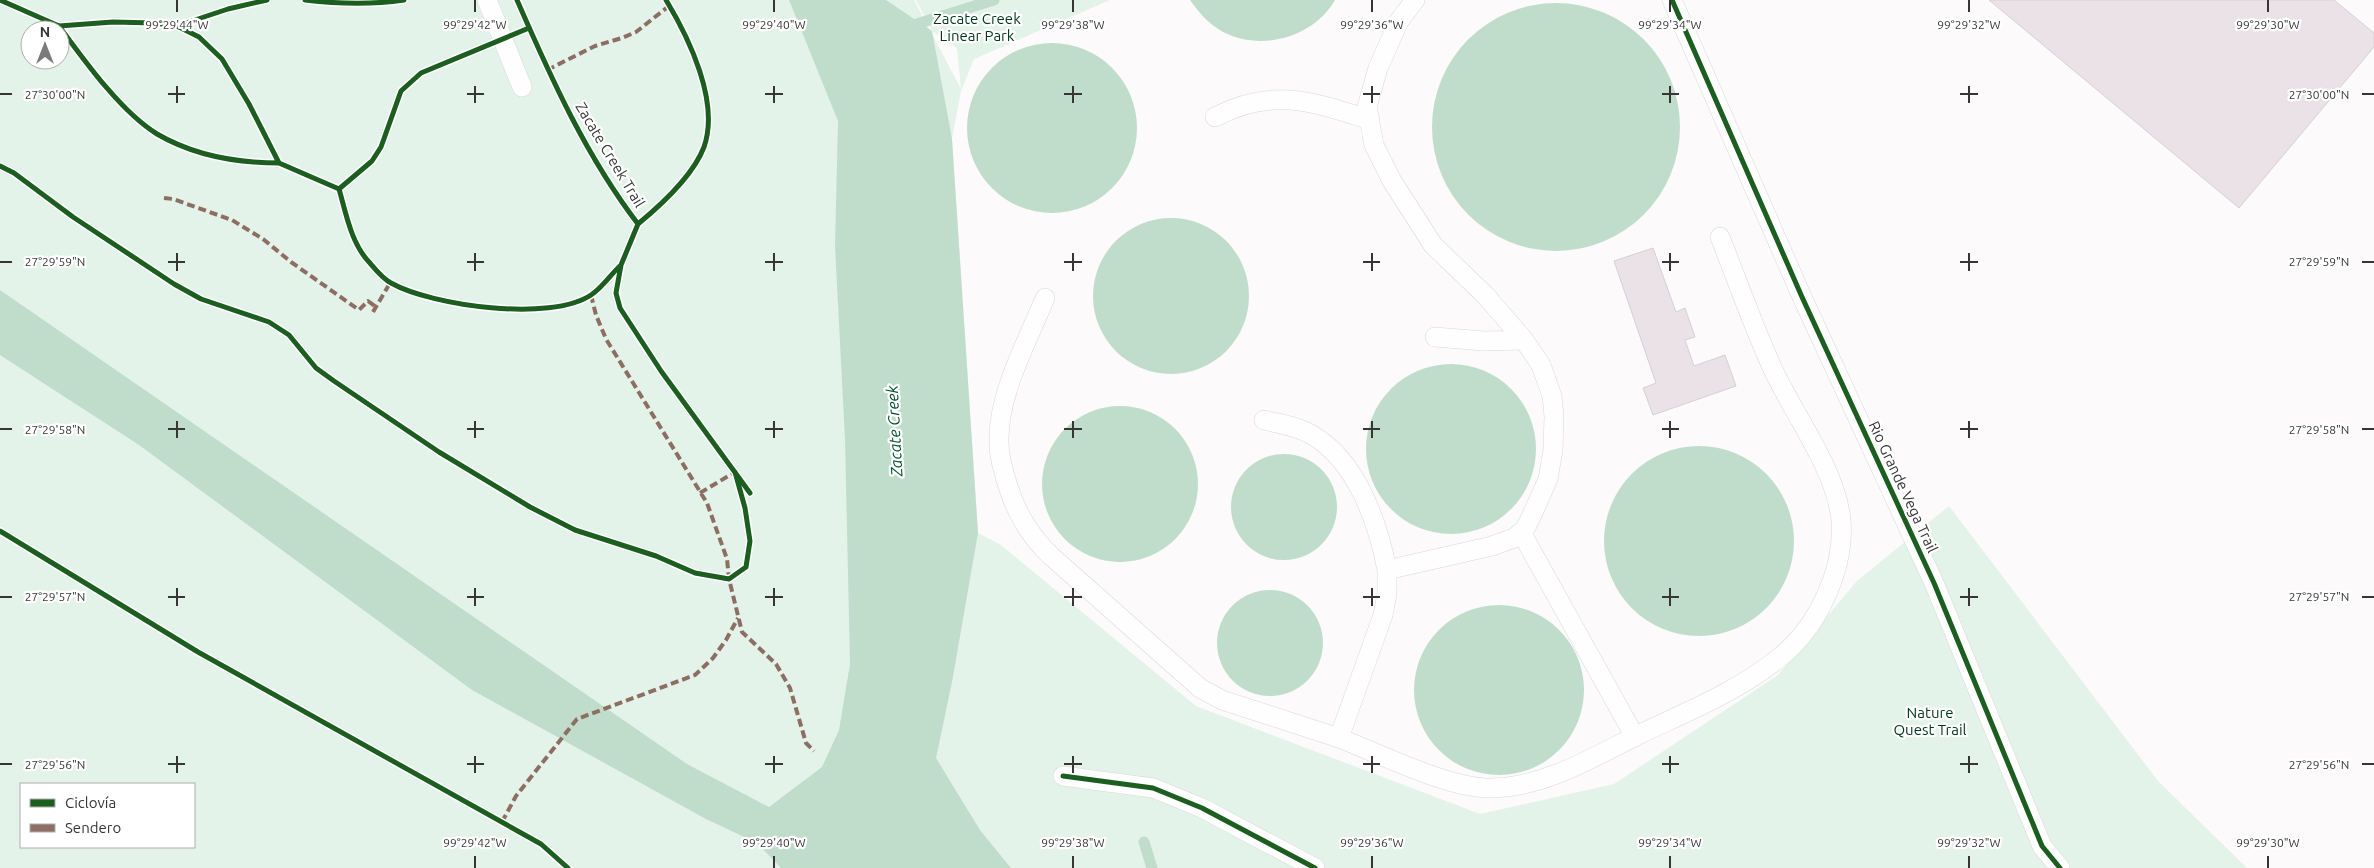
<svg xmlns="http://www.w3.org/2000/svg" width="2374" height="868" font-family="Ubuntu,sans-serif">
  <style>
    .green { fill: #e3f3e9; fill-rule: evenodd }
    .water { fill: #c0ddcb }
    .lines { fill: none; stroke-linecap: round; stroke-linejoin: round }
    .stream { stroke: #c0ddcb; stroke-width: 11 }
    .building { fill: #ebe2e7; stroke: #d3d1d2 }
    .lane-casing { stroke: #d9d8d9; stroke-width: 20 }
    .lane { stroke: #fffefe; stroke-width: 19 }
    .quiet { stroke: #8d6e63; stroke-width: 4; stroke-dasharray: 8 4; stroke-linecap: butt }
    .cycleway-casing { stroke: #fff; stroke-width: 8 }
    .cycleway { stroke: #1b5e20; stroke-width: 5 }
    .ticks { fill: none; stroke: #373536; stroke-width: 2 }
    .labels { text-anchor: middle; stroke-width: 4.5; stroke-linejoin: round; paint-order: stroke }
    .park-label { font-size: 15px; fill: #00351e; stroke: #fff }
    .street-label { font-size: 15px; fill: #373536; stroke: #fff }
    .water-label { font-size: 16px; font-style: italic; fill: #024d2e; stroke: #fff }
    .ticks-label { font-size: 12px; text-anchor: middle; fill: #373536; stroke: #fff; stroke-width: 4.5; stroke-linejoin: round; paint-order: stroke }
  </style>
  <rect width="100%" height="100%" fill="#fcfafb"/>
  <path class="green" d="M0,0H914L961,89L957,48L932,31L916,0H1110L974,59L961,91L952,139L978,533L1001,545L1196,706L1480,814L1614,784L1778,675L1857,581L1949,506L2158,781L2247,868H1011L980,830L882,868H0ZM30,30H60V60H30ZM21,784H194V847H21Z"/>
  <path class="water" d="M789,0H886L932,31L952,139L978,533L952,682L936,758L980,830L1011,868H781L757,843L706,819L472,690L139,445L0,355V290L687,764L769,807L822,767L839,730L850,664L845,439L835,246L838,121Z
    M1190,0H1335C1314,37 1262,52 1223,32C1209,24 1199,13 1190,0Z
    M1432 127a124 124 0 1 1 248 0a124 124 0 1 1-248 0Z
    M967 128a85 85 0 1 1 170 0a85 85 0 1 1-170 0Z
    M1093 296a78 78 0 1 1 156 0a78 78 0 1 1-156 0Z
    M1366 449a85 85 0 1 1 170 0a85 85 0 1 1-170 0Z
    M1042 484a78 78 0 1 1 156 0a78 78 0 1 1-156 0Z
    M1604 541a95 95 0 1 1 190 0a95 95 0 1 1-190 0Z
    M1231 507a53 53 0 1 1 106 0a53 53 0 1 1-106 0Z
    M1217 643a53 53 0 1 1 106 0a53 53 0 1 1-106 0Z
    M1414 690a85 85 0 1 1 170 0a85 85 0 1 1-170 0Z"/>
  <g class="lines">
    <path class="stream" d="M907,27L994,0
      M1144,842L1152,868"/>
  </g>
  <path class="building" d="M1989,0H2334L2374,33V47L2239,208Z
    M1653,248L1676,312L1685,308L1695,337L1685,340L1694,366L1725,355L1736,386L1653,415L1643,388L1656,383L1614,261Z"/>
  <g class="lines">
    <g class="lane-casing">
      <path id="lane" d="M487,0L522,87
        M1415,0L1399,21L1378,68L1367,107L1374,145L1392,181L1433,245L1485,295L1524,340L1541,365L1552,396L1554,416L1553,450L1548,479L1532,515L1525,529L1514,538L1492,546L1387,570V594L1383,615L1339,738C1380,754 1450,789 1492,788C1544,787 1592,758 1638,735C1686,712 1737,692 1779,658C1818,627 1845,569 1841,520C1836,468 1792,413 1771,365C1752,323 1737,280 1720,237
        M1672,0L1802,297L1934,583L2042,846L2060,868
        M1215,117C1273,87 1311,101 1370,120
        M1045,298C1028,340 999,392 999,438C998,454 1003,470 1008,486C1016,513 1030,536 1051,556L1200,688L1222,700L1339,738
        M1435,337L1484,341L1524,340
        M1264,420C1280,424 1298,426 1312,435C1357,461 1378,523 1387,570
        M1521,532L1635,737
        M1063,776L1153,788L1202,808L1315,868"/>
    </g>
    <use href="#lane" class="lane"/>
    <path class="quiet" d="M547,70L595,46L622,38L636,32L669,6
      M164,198L173,199L232,220L263,239L291,262L359,310L368,301L376,307
      M591,295L596,315L606,339L707,503L727,559L729,579L742,632L776,664L790,688L806,743L814,751
      M373,312L390,283
      M700,493L735,472
      M502,822L516,796L577,719L695,675L713,658L726,640L738,618"/>
    <g class="cycleway-casing">
      <path id="cycleway" d="M0,0L59,26L113,22L154,23L177,26L199,37L222,59L249,104L279,163L339,189L372,161L381,147L401,91L421,73L529,28
        M305,0C339,4 370,5 404,0
        M517,0C551,78 586,156 638,224C661,205 693,176 704,147C720,102 689,38 666,0
        M1672,0L1802,297L1934,583L2042,846L2060,868
        M59,26C84,60 121,112 157,134C193,155 238,163 279,163
        M177,26L228,9L267,0
        M0,166L14,173L73,217L174,284L201,299L269,322L289,335L316,368L334,381L439,452L530,507L575,530L656,556L695,573L729,579L746,567L750,541L745,508L735,472
        M339,189C346,213 351,243 369,262C375,269 383,279 391,283C432,306 551,322 591,295C602,288 611,274 621,265
        M638,224L621,265L616,293L620,308L661,371L750,493
        M0,531L198,652L541,844L568,868
        M1063,776L1153,788L1202,808L1315,868"/>
    </g>
    <use href="#cycleway" class="cycleway"/>
  </g>
  <path class="ticks" d="M177,0V12M475,0V12M774,0V12M1073,0V12M1372,0V12M1670,0V12M1969,0V12M2268,0V12M177,86V103M475,86V103M774,86V103M1073,86V103M1372,86V103M1670,86V103M1969,86V103M0,94H12M168,94H185M467,94H484M765,94H783M1064,94H1082M1363,94H1380M1662,94H1679M1960,94H1978M2362,94H2374M177,253V271M475,253V271M774,253V271M1073,253V271M1372,253V271M1670,253V271M1969,253V271M0,262H12M168,262H185M467,262H484M765,262H783M1064,262H1082M1363,262H1380M1662,262H1679M1960,262H1978M2362,262H2374M177,421V438M475,421V438M774,421V438M1073,421V438M1372,421V438M1670,421V438M1969,421V438M0,429H12M168,429H185M467,429H484M765,429H783M1064,429H1082M1363,429H1380M1662,429H1679M1960,429H1978M2362,429H2374M177,588V606M475,588V606M774,588V606M1073,588V606M1372,588V606M1670,588V606M1969,588V606M0,597H12M168,597H185M467,597H484M765,597H783M1064,597H1082M1363,597H1380M1662,597H1679M1960,597H1978M2362,597H2374M177,756V773M475,756V773M774,756V773M1073,756V773M1372,756V773M1670,756V773M1969,756V773M0,764H12M168,764H185M467,764H484M765,764H783M1064,764H1082M1363,764H1380M1662,764H1679M1960,764H1978M2362,764H2374M475,856V868M774,856V868M1073,856V868M1372,856V868M1670,856V868M1969,856V868M2268,856V868"/>
  <g class="labels">
    <g class="park-label">
      <text x="977" y="24">Zacate Creek<tspan x="977" dy="17">Linear Park</tspan></text>
      <text x="1930" y="718">Nature<tspan x="1930" dy="17">Quest Trail</tspan></text>
    </g>
    <g class="street-label">
      <text transform="translate(610 155) rotate(59)" y="5">Zacate Creek Trail</text>
      <text transform="translate(1903 487) rotate(65)" y="5">Rio Grande Vega Trail</text>
    </g>
    <g class="water-label">
      <text transform="translate(894 431) rotate(-93)" y="6">Zacate Creek</text>
    </g>
  </g>
  <g class="ticks-label">
    <text x="177" y="29">99°29'44"W</text>
    <text x="475" y="29">99°29'42"W</text>
    <text x="774" y="29">99°29'40"W</text>
    <text x="1073" y="29">99°29'38"W</text>
    <text x="1372" y="29">99°29'36"W</text>
    <text x="1670" y="29">99°29'34"W</text>
    <text x="1969" y="29">99°29'32"W</text>
    <text x="2268" y="29">99°29'30"W</text>
    <text x="55" y="99">27°30'00"N</text>
    <text x="2319" y="99">27°30'00"N</text>
    <text x="55" y="266">27°29'59"N</text>
    <text x="2319" y="266">27°29'59"N</text>
    <text x="55" y="434">27°29'58"N</text>
    <text x="2319" y="434">27°29'58"N</text>
    <text x="55" y="601">27°29'57"N</text>
    <text x="2319" y="601">27°29'57"N</text>
    <text x="55" y="769">27°29'56"N</text>
    <text x="2319" y="769">27°29'56"N</text>
    <text x="475" y="847">99°29'42"W</text>
    <text x="774" y="847">99°29'40"W</text>
    <text x="1073" y="847">99°29'38"W</text>
    <text x="1372" y="847">99°29'36"W</text>
    <text x="1670" y="847">99°29'34"W</text>
    <text x="1969" y="847">99°29'32"W</text>
    <text x="2268" y="847">99°29'30"W</text>
  </g>
  <rect x="20" y="783" width="175" height="65" fill="#ffffff" stroke="#afaeaf"/>
  <rect x="30" y="799" width="25" height="8" fill="#1b5e20" stroke="#afaeaf"/>
  <text x="65" y="808" font-size="15" fill="#373536">Ciclovía</text>
  <rect x="30" y="824" width="25" height="8" fill="#8d6e63" stroke="#afaeaf"/>
  <text x="65" y="833" font-size="15" fill="#373536">Sendero</text>
  <g transform="translate(45 45)"><circle r="24" fill="#ffffff" stroke="#afaeaf"/>
  <path d="M0-4L9 19L0 12L-9 19Z" fill="#7c7a7b"/>
  <text y="-8" font-size="14" font-weight="bold" text-anchor="middle" fill="#373536">N</text>
  </g>
</svg>
